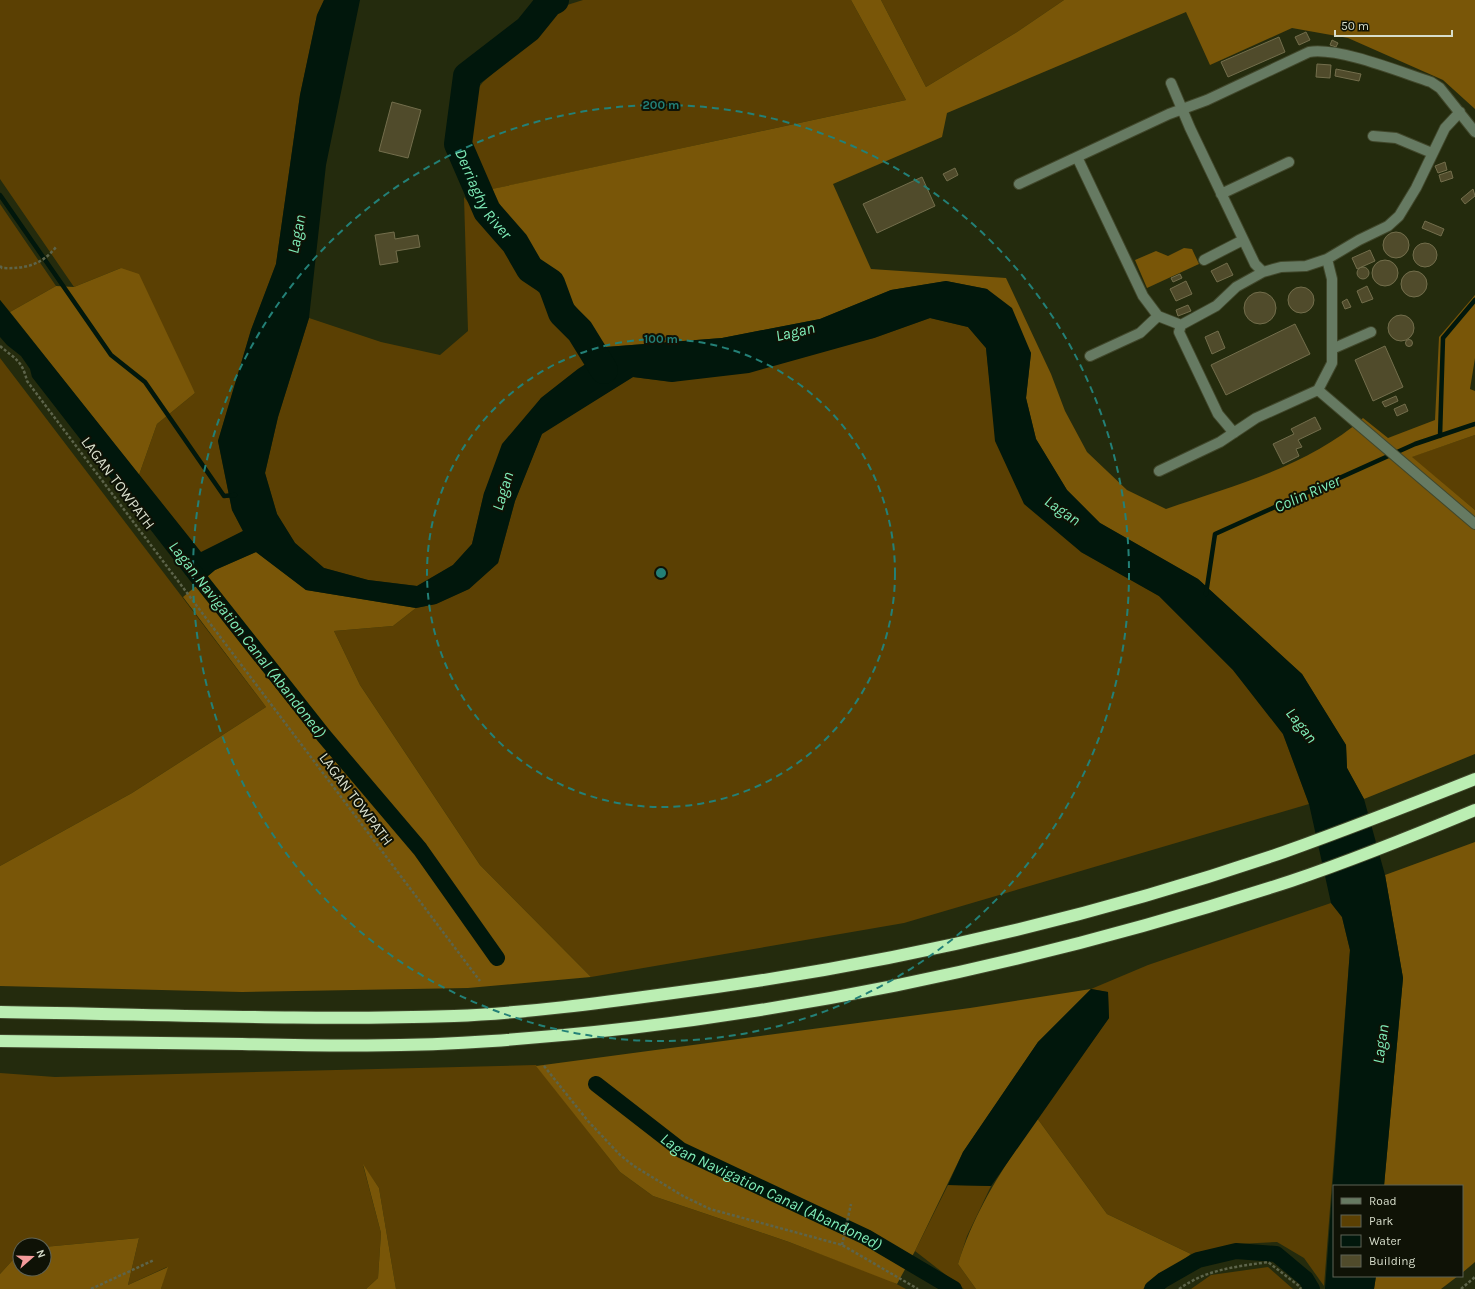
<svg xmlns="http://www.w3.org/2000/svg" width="1475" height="1289" font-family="Karla,sans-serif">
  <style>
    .green { fill: #5b4003 }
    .forest { fill: #795608 }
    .water { fill: #01170c }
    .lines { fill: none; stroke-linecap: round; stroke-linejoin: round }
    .stream { stroke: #01170c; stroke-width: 4.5 }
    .canal { stroke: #01170c; stroke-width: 16 }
    .river { stroke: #01170c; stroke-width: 28 }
    .building { fill: #504b2b; stroke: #736e4c }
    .minor-casing { stroke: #41472b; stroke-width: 12 }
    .highway-casing { stroke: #41472b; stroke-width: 14 }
    .path { stroke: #5d644a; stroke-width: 2.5; stroke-dasharray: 3 2; stroke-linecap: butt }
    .minor { stroke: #667a62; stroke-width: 10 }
    .highway { stroke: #bbeeb3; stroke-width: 12 }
    .ring { fill: none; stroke: #238077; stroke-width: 2; stroke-dasharray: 7 5 }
    .labels { text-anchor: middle; stroke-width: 4; stroke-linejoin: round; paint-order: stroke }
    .street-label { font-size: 15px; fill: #d7ddcb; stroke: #0f1206 }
    .water-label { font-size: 16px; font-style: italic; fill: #7fecb8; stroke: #0f1206 }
    .centre { fill: #238077; stroke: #0f1206; stroke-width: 2 }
    .ring-label { font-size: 12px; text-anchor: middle; font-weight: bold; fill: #238077; stroke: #0f1206; stroke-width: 4; stroke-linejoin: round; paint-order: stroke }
  </style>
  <rect width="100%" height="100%" fill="#242b0d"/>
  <path class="green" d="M0,0H324L317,15L300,95L276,264L251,330L218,441L232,510L243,531L201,553L139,475L157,424L195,393L121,268L74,287L0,179Z
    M583,0H851L906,100L493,189L502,209L492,207L477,175L464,140L470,99L483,82L526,45L564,6Z
    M881,0H1064L1017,32L926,87Z
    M464,197L592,360L578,369L541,398L484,493L472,544L453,565L417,586L368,580L324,568L295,543L277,514L265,473L278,417L309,318L381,342L440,355L468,331Z
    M0,204L56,286L10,312L0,300Z
    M930,318L968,327L986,348L990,385L1081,552L1159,596L1233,670L1283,734L1309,804L904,923L591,977L480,865L360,685L334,631L393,626L416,608L436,604L469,589L498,563L515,501L542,433L633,377L672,382L874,338Z
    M0,358L266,707L132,793L0,866Z
    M1475,435V510L1411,457Z
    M1331,903L1342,917L1350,950L1324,1286L1304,1258L1277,1242L1238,1244L1191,1254L1107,1214L1037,1118L1109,1018L1108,992L1091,989L1148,965Z
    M536,1065L620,1172L653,1196L789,1242L889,1280L906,1289H396L379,1188L363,1165L381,1233L378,1278L366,1289H161L167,1267L128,1285L139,1238L44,1247V1245H20V1252L0,1274V1073L55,1077Z
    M948,1185L991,1186L967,1236L958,1264L976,1289H964L915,1251Z
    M1268,1267L1293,1289H1191L1211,1275Z"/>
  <path class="forest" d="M851,0H881L926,87L1017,32L1064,0H1475V109L1443,80L1348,38L1292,28L1210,65L1186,12L947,113L942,137L833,184L871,269L1006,278L1051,374L1065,411L1087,452L1127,490L1166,509C1233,486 1309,466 1363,418L1388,438L1435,420L1439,337L1475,295V358L1470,389L1475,391V435L1412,457L1475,510V754L1364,799L1347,768L1346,745L1302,674L1198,579L1100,523L1067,490L1036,439L1026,398L1031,353L987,289L946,281L891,290L820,319L722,338L606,347L502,209L492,189L906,100Z
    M1184,248L1192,249L1199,264L1147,288L1135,260L1156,251L1168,256Z
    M121,268L139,274L195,393L157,424L139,475L10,312L56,286L74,287Z
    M256,552L306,590L416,608L393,626L334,631L360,685L480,865L591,977L468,988L242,992L0,986V866L132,793L266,707L183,597L215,570Z
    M1475,842V1262L1462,1273V1186H1384L1403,978L1385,875Z
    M1091,989L1038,1042L963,1152L915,1251L897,1284L789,1242L653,1196L620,1172L536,1066L970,1008Z
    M1037,1118L1107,1214L1191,1254L1143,1289H976L958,1264C976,1207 1004,1167 1037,1118Z
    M363,1164L379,1188L396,1289H366L378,1278L381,1233Z
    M139,1238L128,1285L168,1267L161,1289H0V1274L20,1252V1269H44V1247Z
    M1376,1276H1458L1441,1289H1374Z"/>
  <path class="water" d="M324,0H360L326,165L309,318L278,417L265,473L277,514L295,543L324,568L368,580L417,586L453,565L472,544L484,493L502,444L541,398L578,369L592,360L606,347L722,338L820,319L891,290L946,281L987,289L1012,308L1031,353L1026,398L1036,439L1067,490L1100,523L1198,579L1302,674L1346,745L1347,768L1364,799L1385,875L1403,978L1384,1186H1334V1276H1376L1374,1289H1325L1350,950L1342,917L1331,903L1309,804L1283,734L1233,670L1159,596L1081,552L1024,504L995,441L986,348L968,327L930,318L874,338L749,373L672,382L633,377L542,434L515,501L498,563L469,589L436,604L416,608L306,590L256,552L215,570L195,587L32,377L30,369L21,356L7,345L0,337V300L201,552L243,531L232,510L218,441L251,330L276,264L300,95L317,15Z
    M1091,989L1108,992L1109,1018L991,1186L948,1185L963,1152L1038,1042Z"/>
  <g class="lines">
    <path class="stream" d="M0,195L111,355L145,382L224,496L235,495
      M1440,436L1443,338L1475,300
      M1206,594L1215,534L1415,444L1475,424"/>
    <g class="canal">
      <path d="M188,564L324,736L420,849L497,958"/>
      <path id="s1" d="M596,1084L681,1150L866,1237L954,1289"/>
      <path d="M1152,1289L1163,1280L1198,1260L1236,1251L1276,1254L1306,1279L1312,1289"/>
    </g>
    <path class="river" id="s2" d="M555,0L549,3L528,29L467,76L458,144L487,211L515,243L530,269L551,283L562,313L580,331L604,370"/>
  </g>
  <path class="building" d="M1306,32L1310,40L1299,45L1295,37Z
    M1279,37L1285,52L1228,77L1221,62Z
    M1332,40L1338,43L1336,47L1330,45Z
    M1317,64L1331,65L1330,78L1316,77Z
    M1336,69L1361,74L1359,81L1335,76Z
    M392,102L421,110L408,158L379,151Z
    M1445,162L1447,170L1438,173L1435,166Z
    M955,168L958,175L947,181L943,174Z
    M1451,171L1453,178L1441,182L1439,175Z
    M922,177L935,206L877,233L863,204Z
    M1473,189L1475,196L1465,204L1461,199Z
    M1425,221L1444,229L1441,236L1422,228Z
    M394,232L395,239L418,235L420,247L396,251L398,262L380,265L375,235Z
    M1383 245a13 13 0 1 1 26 0a13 13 0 1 1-26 0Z
    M1413 255a12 12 0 1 1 24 0a12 12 0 1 1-24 0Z
    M1370,250L1375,261L1357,269L1352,258Z
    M1372 273a13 13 0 1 1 26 0a13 13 0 1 1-26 0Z
    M1227,263L1233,275L1217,282L1211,271Z
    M1357 273a6 6 0 1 1 12 0a6 6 0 1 1-12 0Z
    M1401 284a13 13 0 1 1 26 0a13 13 0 1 1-26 0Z
    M1180,274L1182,278L1173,282L1171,278Z
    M1186,281L1192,294L1176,301L1170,289Z
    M1367,286L1373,299L1362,303L1357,291Z
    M1288 300a13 13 0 1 1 26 0a13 13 0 1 1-26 0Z
    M1244 308a16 16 0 1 1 32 0a16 16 0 1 1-32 0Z
    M1347,299L1351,307L1345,309L1342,302Z
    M1188,305L1191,311L1178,316L1176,310Z
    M1388 328a13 13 0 1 1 26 0a13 13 0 1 1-26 0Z
    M1295,324L1310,354L1226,395L1211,365Z
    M1218,331L1225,348L1212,354L1205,337Z
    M1405.5 343a3.5 3.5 0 1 1 7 0a3.5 3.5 0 1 1-7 0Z
    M1385,346L1403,387L1373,401L1355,360Z
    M1396,396L1398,401L1385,407L1382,402Z
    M1405,404L1408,411L1397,416L1394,409Z
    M1315,417L1321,429L1298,440L1302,447L1296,449L1299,456L1283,464L1273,444L1294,434L1291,429Z"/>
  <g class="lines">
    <g class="minor-casing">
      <path id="minor" d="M1171,83L1190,128L1255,264L1263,272
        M1373,136L1396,138L1432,153
        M1077,157L1143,296L1158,316L1181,325
        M1019,184L1169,114L1207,100L1309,52C1339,47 1400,72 1431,82L1440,88L1475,132
        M1221,194L1289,162
        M1204,260L1243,240
        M1332,349L1371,332
        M1090,356L1140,333L1158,316
        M1318,390L1475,524
        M1234,433L1218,414L1179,332L1181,325L1216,306L1236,287L1263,272L1281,267L1306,266L1327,259L1359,240L1388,226L1399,216L1416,188L1445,128L1460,112
        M1159,471L1220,442L1256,418L1318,390L1332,363V279L1327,259"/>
    </g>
    <g class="highway-casing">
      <path id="highway" d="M0,1012C151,1014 303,1021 454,1016C527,1013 600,1003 673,993C881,966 1086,920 1284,852C1348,829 1412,804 1475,779
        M0,1041C81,1042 161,1043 242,1044C325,1046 409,1047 492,1041C762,1022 1034,965 1291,881C1353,860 1415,835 1475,810"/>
    </g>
    <path class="path" d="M0,266L2,268C25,269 42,265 56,247
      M0,346C15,359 22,360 27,381L480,981
      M544,1066L588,1121L620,1155L634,1166L683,1196L710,1209L842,1245L918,1289
      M842,1245L851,1204
      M91,1289L154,1260
      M1179,1289C1207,1269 1235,1267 1268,1262L1299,1286L1301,1289
      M1461,1289L1475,1277"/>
    <use href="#minor" class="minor"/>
    <use href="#highway" class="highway"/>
  </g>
  <g class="ring">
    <circle cx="661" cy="573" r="234"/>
    <circle cx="661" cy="573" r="468"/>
  </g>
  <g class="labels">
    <g class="street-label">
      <text transform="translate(118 483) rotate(53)" y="5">LAGAN TOWPATH</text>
      <text transform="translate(356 799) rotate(53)" y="5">LAGAN TOWPATH</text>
    </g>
    <g class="water-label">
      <text dy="6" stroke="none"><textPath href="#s2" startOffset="242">Derriaghy River</textPath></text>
      <text transform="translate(296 234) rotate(-79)" y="6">Lagan</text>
      <text transform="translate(795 331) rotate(-13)" y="6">Lagan</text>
      <text transform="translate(502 491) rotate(-73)" y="6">Lagan</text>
      <text transform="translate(1307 493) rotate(-24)" y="6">Colin River</text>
      <text transform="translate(1063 510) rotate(35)" y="6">Lagan</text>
      <text transform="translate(248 639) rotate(52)" y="6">Lagan Navigation Canal (Abandoned)</text>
      <text transform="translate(1302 725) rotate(52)" y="6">Lagan</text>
      <text transform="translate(1380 1044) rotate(-82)" y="6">Lagan</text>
      <text dy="6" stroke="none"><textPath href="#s1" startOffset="207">Lagan Navigation Canal (Abandoned)</textPath></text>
    </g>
  </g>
  <circle cx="661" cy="573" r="6" class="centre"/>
  <g class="ring-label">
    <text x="661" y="109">200 m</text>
    <text x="661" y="343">100 m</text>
  </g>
  <rect x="1333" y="1185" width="130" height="92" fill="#0f1206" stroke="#5f6355"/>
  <rect x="1341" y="1198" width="20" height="6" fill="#667a62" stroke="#5f6355"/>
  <text x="1369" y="1205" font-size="12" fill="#d7ddcb">Road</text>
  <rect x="1341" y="1215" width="20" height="12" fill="#5b4003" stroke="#5f6355"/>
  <text x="1369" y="1225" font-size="12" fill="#d7ddcb">Park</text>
  <rect x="1341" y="1235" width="20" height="12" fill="#01170c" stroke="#5f6355"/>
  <text x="1369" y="1245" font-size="12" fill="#d7ddcb">Water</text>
  <rect x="1341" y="1255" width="20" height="12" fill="#504b2b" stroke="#5f6355"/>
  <text x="1369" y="1265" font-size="12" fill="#d7ddcb">Building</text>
  <g transform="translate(32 1257) rotate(70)"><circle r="19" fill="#0f1206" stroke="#5f6355"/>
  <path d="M0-3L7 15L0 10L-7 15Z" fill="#f59b9b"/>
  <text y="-6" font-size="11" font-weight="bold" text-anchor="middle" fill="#d7ddcb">N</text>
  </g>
  <path d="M1335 30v6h117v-6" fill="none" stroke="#d7ddcb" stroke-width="2"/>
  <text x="1341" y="30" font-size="12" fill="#d7ddcb" stroke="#0f1206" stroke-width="3" paint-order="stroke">50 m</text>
</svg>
